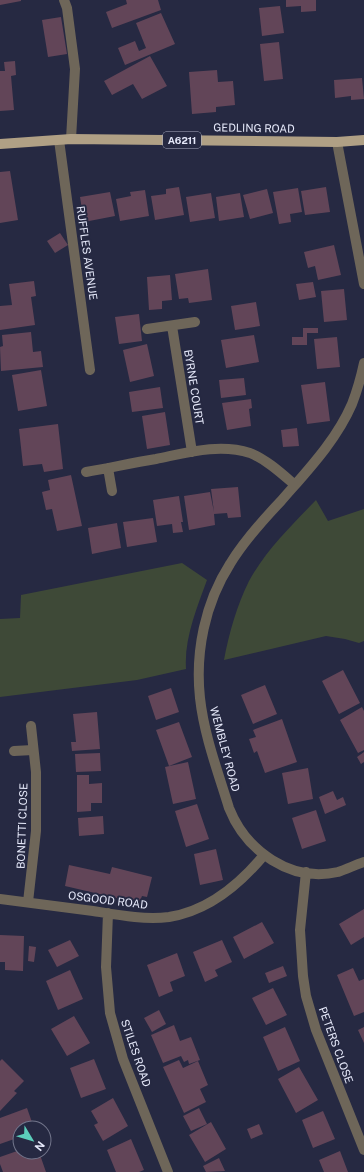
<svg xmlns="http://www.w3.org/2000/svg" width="364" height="1172" font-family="'Public Sans',sans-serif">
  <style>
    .green { fill: #3e4937 }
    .building { fill: #624558 }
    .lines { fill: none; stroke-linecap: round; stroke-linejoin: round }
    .minor { stroke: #6e6659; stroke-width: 10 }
    .primary { stroke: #b0a085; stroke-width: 10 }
    .labels { text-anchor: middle; stroke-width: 4; stroke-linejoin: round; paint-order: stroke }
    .shield { fill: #262942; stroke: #acafc3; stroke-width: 1 }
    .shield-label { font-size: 10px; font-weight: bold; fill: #e6e9fa }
    .street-label { font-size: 11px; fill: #e6e9fa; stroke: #262942 }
  </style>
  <rect width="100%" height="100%" fill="#262942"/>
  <path class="green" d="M316,500L328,521L364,509V641L359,643L345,639L326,636L224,660C229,633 237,605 249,581C266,550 292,525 316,500Z
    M182,563L207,580C197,608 184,638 186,669L137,680L0,697V619L20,618L21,595Z"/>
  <path class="building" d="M0,0H21V1L0,5Z
    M126,0H158L161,10L112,28L106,12L127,4Z
    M286,0H316V11L301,12V6L286,7Z
    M280,6L284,33L262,36L259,8Z
    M161,13L175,44L125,65L118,48L135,41L139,51L146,48L136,23Z
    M61,17L67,54L48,57L42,20Z
    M279,42L283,79L264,81L260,44Z
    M150,56L167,86L142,99L133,84L112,95L104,81Z
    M15,61L16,75L11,76L14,110L0,111V71H5L4,62Z
    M217,70L218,82L233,81L235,105L216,107V112L192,114L189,72Z
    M362,78L364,99L351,100V96L335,98L334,80Z
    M10,171L18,220L0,223V172Z
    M179,187L184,215L155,220L151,196L166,194V189Z
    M326,187L330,212L305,215L301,191Z
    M298,188L302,212L290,214L291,222L279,224L273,192Z
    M267,189L273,213L250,219L243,195Z
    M145,190L149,216L120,221L116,199L131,196L130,192Z
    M110,192L115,216L84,222L80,197Z
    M211,193L215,218L190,222L186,197Z
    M240,193L244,217L219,221L216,197Z
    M60,233L68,245L55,253L47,241Z
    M334,245L341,275L318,280L315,266L308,268L304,252Z
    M208,269L212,300L189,303L188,298L179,299L175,274Z
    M170,275L172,300L162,301V309L149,310L147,277Z
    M34,281L36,296L31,297L35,325L0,330V306L12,305L9,284Z
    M313,282L316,297L299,300L296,284Z
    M344,289L347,320L324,322L321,291Z
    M256,302L260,326L235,330L231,306Z
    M139,314L142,341L119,344L115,317Z
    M303,328H318V333H307V345H292V337H303Z
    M31,332L33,352L41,351L43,367L1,371L0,347L3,346L2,335Z
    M254,335L259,362L226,368L221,340Z
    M337,337L340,367L317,369L314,339Z
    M147,344L154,376L130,382L123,350Z
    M41,370L47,406L18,411L12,375Z
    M244,378L246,395L221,398L219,380Z
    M325,382L330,421L307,424L301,385Z
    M160,387L163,408L132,412L129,392Z
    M251,399L252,408L249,409L251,426L227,430L222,403Z
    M165,412L170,445L147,449L142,416Z
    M58,424L63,469L44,472L42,464L23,466L19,429Z
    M297,428L299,446L283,447L281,430Z
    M71,475L82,526L57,531L52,509L46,510L42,492L50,490L48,480Z
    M238,487L241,517L228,518L227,513L214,514L215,525L189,530L184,496L210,492L214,512L211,489Z
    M179,496L183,522H181L183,532L173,533L172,524L157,526L153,500Z
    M153,518L157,542L127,547L123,522Z
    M117,523L121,548L92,554L88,528Z
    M343,670L360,703L339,714L322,681Z
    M265,685L277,714L253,724L241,695Z
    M171,688L179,712L156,720L148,696Z
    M362,707L364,711V750L358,753L340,720Z
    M97,712L100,749L72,751L71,742H76L73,714Z
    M282,719L297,762L265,773L257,751L254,753L249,739L256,737L253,730Z
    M179,722L192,757L169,766L156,730Z
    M364,752V762L361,764L357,757Z
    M100,753L101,771L76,772L75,754Z
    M188,762L196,799L173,804L165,767Z
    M308,768L313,799L288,804L282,773Z
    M77,775H89V784L102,783V803H91V811L77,812Z
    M333,791L337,800L343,797L346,805L325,814L319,797Z
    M197,804L209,839L186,847L175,811Z
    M316,810L326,841L302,849L292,818Z
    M103,816L104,834L79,836L78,818Z
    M216,849L223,880L200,885L194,854Z
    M69,865L110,874L112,867L152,877L147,897L142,896L140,901L126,898L125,900L65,886Z
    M364,909V937L351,945L339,924Z
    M262,922L274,943L244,959L233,937Z
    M0,935L24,936L23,971L5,970V962H0Z
    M70,940L79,956L57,967L48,950Z
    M222,940L232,962L215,970L218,976L205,982L193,952Z
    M29,946L36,947L34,962L28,961Z
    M177,953L185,976L170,982L173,991L159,997L147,965Z
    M283,966L287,976L269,983L265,973Z
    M353,968L359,981L364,979V1012L354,1016L337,975Z
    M70,970L83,999L58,1010L46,981Z
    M273,988L287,1015L266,1025L252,998Z
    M159,1010L166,1024L152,1032L144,1018Z
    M74,1016L90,1043L67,1056L51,1029Z
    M174,1025L180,1041L191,1037L200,1060L189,1064L188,1060L184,1062L181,1056L163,1063L151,1035Z
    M285,1027L300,1061L278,1071L263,1037Z
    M364,1027V1043L358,1030Z
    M2,1059L24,1081L14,1091L17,1093L0,1111V1061Z
    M94,1059L106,1089L81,1098L70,1068Z
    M179,1060L183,1068L198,1061L208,1085L200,1089L206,1102L184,1113L163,1067Z
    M299,1067L318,1100L296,1113L278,1079Z
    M113,1098L128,1126L103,1141L94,1125L98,1123L91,1111Z
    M27,1108L34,1128H20V1137L0,1144V1118Z
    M199,1108L207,1124L191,1131L183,1116Z
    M323,1111L335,1139L313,1148L302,1120Z
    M211,1122L226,1149L205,1162L189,1135Z
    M259,1124L263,1134L251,1139L247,1129Z
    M131,1139L144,1170L139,1172H116L107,1150Z
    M20,1150V1152H39L46,1172H3L0,1164V1157Z
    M340,1151L348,1172H324L319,1160Z
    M219,1158L225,1171L206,1172L203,1166Z"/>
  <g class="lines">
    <path class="minor" d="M64,0L67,8L75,69L71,139
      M59,140L90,370
      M337,142L364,284
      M172,326L192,452
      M147,329L195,322
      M364,363C361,377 357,391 352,404C336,441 307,471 281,501C262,521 244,541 230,564C205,603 195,652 200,698C204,735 218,772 229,808C246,851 291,883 338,872C347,869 355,865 364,862
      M108,468L112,491
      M86,472C109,468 132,463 156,459C186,453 219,443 250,453C267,460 281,473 295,485
      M14,751L33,750
      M306,872L300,930L303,976L306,996L316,1030L364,1150
      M0,899C31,903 62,907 93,911C118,915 144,920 169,917C208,911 240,884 264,855
      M28,902L36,831V772L31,726
      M108,913L106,967L110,1013L123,1059L168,1172"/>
    <path class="primary" d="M0,144L71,139L337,142L364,140"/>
  </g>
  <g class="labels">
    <rect class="shield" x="163" y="132" width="38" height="16" rx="3"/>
    <g class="shield-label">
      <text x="182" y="144">A6211</text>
    </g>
    <g class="street-label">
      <text transform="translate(254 128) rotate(1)" y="4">GEDLING ROAD</text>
      <text transform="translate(87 253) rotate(82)" y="4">RUFFLES AVENUE</text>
      <text transform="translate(194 387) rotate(81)" y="4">BYRNE COURT</text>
      <text transform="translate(225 749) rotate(75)" y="4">WEMBLEY ROAD</text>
      <text transform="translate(22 826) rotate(-88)" y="4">BONETTI CLOSE</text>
      <text transform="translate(108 900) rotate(7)" y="4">OSGOOD ROAD</text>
      <text transform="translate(336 1045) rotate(70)" y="4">PETERS CLOSE</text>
      <text transform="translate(136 1053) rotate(71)" y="4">STILES ROAD</text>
    </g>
  </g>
  <g transform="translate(32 1140) rotate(128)"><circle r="19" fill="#262942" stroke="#73768c"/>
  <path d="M0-3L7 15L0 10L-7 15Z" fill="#5ccebb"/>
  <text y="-6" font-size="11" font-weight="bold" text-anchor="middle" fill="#e6e9fa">N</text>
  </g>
</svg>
